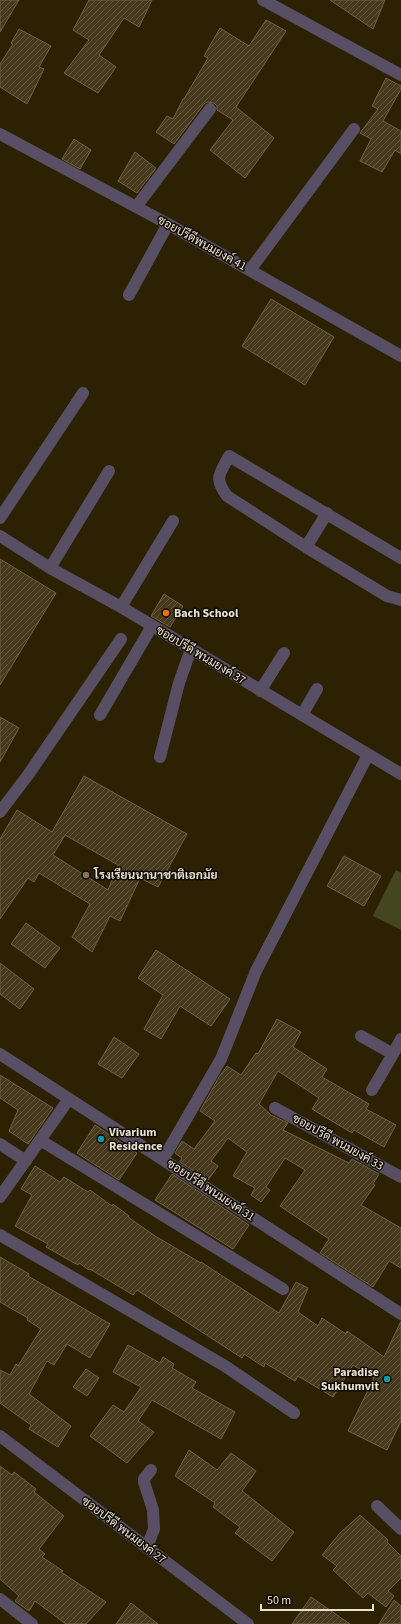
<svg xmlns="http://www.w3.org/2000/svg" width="401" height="1624" font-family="'Source Sans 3',Sarabun,sans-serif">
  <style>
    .green { fill: #43461e }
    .building { fill: url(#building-hatch); stroke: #6e6144; fill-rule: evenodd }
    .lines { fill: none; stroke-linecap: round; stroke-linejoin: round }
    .minor { stroke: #584f65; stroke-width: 12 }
    .food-dot { fill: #e8710a; stroke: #100b02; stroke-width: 1.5 }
    .education-dot { fill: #8d6e63; stroke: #100b02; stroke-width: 1.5 }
    .culture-dot { fill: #0f9aa8; stroke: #100b02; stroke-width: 1.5 }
    .labels { text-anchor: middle; stroke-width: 3; stroke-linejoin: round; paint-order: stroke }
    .street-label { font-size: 12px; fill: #e9e2d1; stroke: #100b02 }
    .poi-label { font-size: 12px; font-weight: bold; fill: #e9e2d1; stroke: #100b02; text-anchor: start }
  </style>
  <defs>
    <pattern id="building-hatch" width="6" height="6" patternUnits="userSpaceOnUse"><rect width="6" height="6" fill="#46391d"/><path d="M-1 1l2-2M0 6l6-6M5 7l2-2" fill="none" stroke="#61553d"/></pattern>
  </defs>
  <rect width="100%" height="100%" fill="#2d2104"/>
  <path class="green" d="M396,870L401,873V930L373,916Z"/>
  <path class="building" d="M0,0H19L0,32Z
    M89,0H152L139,27L124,18L99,55L116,67L98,93L64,73L89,40L73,30Z
    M330,0H385L373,29Z
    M266,20L286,31L236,107L274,138L245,178L210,150L233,120L217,110V106L214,103L207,102L204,104L174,144L156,132L167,116L173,119L183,99H184L208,58L204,56L220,28L249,46Z
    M19,29L51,46L39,67L44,69L27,104L0,87V64L13,44L11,43Z
    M386,78L401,86V89L383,121L401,131V154L395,150L382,172L360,161L371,139L360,133L378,109L372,106Z
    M74,139L91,150L80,169L62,159Z
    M135,152L156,168L137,193L118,181Z
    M271,299L334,337L305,385L242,346Z
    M0,559L56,593L0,685Z
    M164,594L183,606L170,627L151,616Z
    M0,717L19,728L0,762Z
    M84,776L187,834L158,887L140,878L120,921L110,916L92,952L72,937L90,904L39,873L34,882L28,878L0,919V839L17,810L52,832ZM65,835L118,865L108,890L53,855Z
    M344,856L381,876L364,906L327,886Z
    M26,923L60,948L45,968L11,944Z
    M156,950L230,999L211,1026L180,1006L161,1039L144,1029L163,995L138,978Z
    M0,963L34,989L20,1009L0,994Z
    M277,1019L301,1032L293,1047L327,1069L322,1077L369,1104L366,1109L396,1125L384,1147L354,1130L352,1133L312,1109L319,1098L278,1071L259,1104L271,1115L288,1123L283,1130L349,1163L352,1159L379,1174L373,1184L375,1185L361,1205L401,1228V1268L389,1261L373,1287L320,1253L329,1239L280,1206L305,1170L285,1158L266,1187L270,1190L261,1202L251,1195L255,1188L233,1176L247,1152L228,1138L211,1161L218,1166L208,1180L180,1162L182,1158L175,1153L182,1141L194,1149L215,1121L200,1111L219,1077L227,1066L241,1075L256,1053L258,1054Z
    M114,1037L139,1054L122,1078L98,1064Z
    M0,1075L53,1108L28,1144L9,1131L18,1110L0,1098Z
    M95,1125L137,1153L119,1180L77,1153Z
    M35,1166L60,1182L64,1177L88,1192L90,1190L112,1206L113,1204L129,1216L128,1217L155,1236L201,1263V1262L279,1313L296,1282L308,1288L298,1312L318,1326L322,1318L346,1334L347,1331L384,1357L401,1321V1421L387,1450L348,1431L374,1378L353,1365L333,1397L298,1376L295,1381L265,1363L264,1367L244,1354L242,1358L137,1290L133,1295L90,1269L89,1270L79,1263L78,1265L46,1247L48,1244L15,1226L32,1195L21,1189Z
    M172,1174L249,1225L233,1249L155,1200Z
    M0,1257L29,1274L28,1276L110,1324L90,1358L67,1344L54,1365L47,1361L29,1394L71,1426L58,1447L29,1429L31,1425L0,1403V1370L10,1375L16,1364L18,1366L41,1329L27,1320L28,1318L0,1302Z
    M128,1345L160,1363L163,1357L174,1364L172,1368L196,1382L192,1388L235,1412L221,1439L152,1400L138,1421L154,1432L127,1463L90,1436L113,1405L124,1412L141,1387L113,1372Z
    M86,1369L99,1378L87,1396L73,1387Z
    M189,1450L217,1470L231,1453L256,1471L242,1491L294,1532L272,1561L235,1533L240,1527L213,1507L215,1503L175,1476Z
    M0,1466L12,1475L14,1472L36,1489L34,1492L64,1516L39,1549L45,1554L42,1557L63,1571L61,1572L106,1602L86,1624H66L35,1601L29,1611L15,1601L19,1596L0,1579Z
    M360,1515L388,1540L387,1542L401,1556V1578L388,1591L394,1596L386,1607L368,1593L363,1598L333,1570L337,1566L322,1555L340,1533Z
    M311,1597L350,1624H292Z
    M394,1600L401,1606V1624H379Z
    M131,1603L158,1624H116Z"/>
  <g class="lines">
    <path class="minor" d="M263,0L401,75
      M0,134L168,224L401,356
      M136,207L210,109
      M250,270L354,129
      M129,295L168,224
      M0,518L83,393
      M0,536L50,568L121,607L401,774
      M306,547L327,513
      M401,558L229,456C219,475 214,478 227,496L306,547L387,596L401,600
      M50,568L109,471
      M121,607L173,521
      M260,691L284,653
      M100,715L152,626
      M302,715L317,689
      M160,757L179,683L191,649
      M0,812L28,775L121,639
      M361,1036L393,1054L372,1090
      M0,1054L401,1314
      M393,1054L401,1039
      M275,1108L401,1177
      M40,1140L283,1289
      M0,1144L26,1161
      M163,1159L221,1059L256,971L368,755
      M0,1197L69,1099
      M0,1235L225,1366L294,1413
      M0,1436L248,1624
      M377,1506L401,1529
      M147,1547L154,1529L153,1510L144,1482V1479L151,1470
      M0,1599L32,1624"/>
  </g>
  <circle class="food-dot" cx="166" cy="613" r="4"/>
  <circle class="education-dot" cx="86" cy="875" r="4"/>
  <g class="culture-dot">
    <circle cx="101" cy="1139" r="4"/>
    <circle cx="387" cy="1379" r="4"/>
  </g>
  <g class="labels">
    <g class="street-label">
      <text transform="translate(202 243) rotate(29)" y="4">ซอยปรีดีพนมยงค์ 41</text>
      <text transform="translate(201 655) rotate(31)" y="4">ซอยปรีดี พนมยงค์ 37</text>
      <text transform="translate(338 1142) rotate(29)" y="4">ซอยปรีดี พนมยงค์ 33</text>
      <text transform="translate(211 1190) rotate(33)" y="4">ซอยปรีดี พนมยงค์ 31</text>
      <text transform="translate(124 1530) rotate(37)" y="4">ซอยปรีดี พนมยงค์ 27</text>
    </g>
    <g class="poi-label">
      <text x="174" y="617">Bach School</text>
      <text x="94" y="879">โรงเรียนนานาชาติเอกมัย</text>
      <text x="109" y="1136">Vivarium<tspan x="109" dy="14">Residence</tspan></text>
      <text x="379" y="1376" text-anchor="end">Paradise<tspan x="379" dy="14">Sukhumvit</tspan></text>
    </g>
  </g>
  <path d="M261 1604v6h112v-6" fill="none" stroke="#e9e2d1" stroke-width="2"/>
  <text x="267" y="1604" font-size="12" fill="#e9e2d1" stroke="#100b02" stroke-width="3" paint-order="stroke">50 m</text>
</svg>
